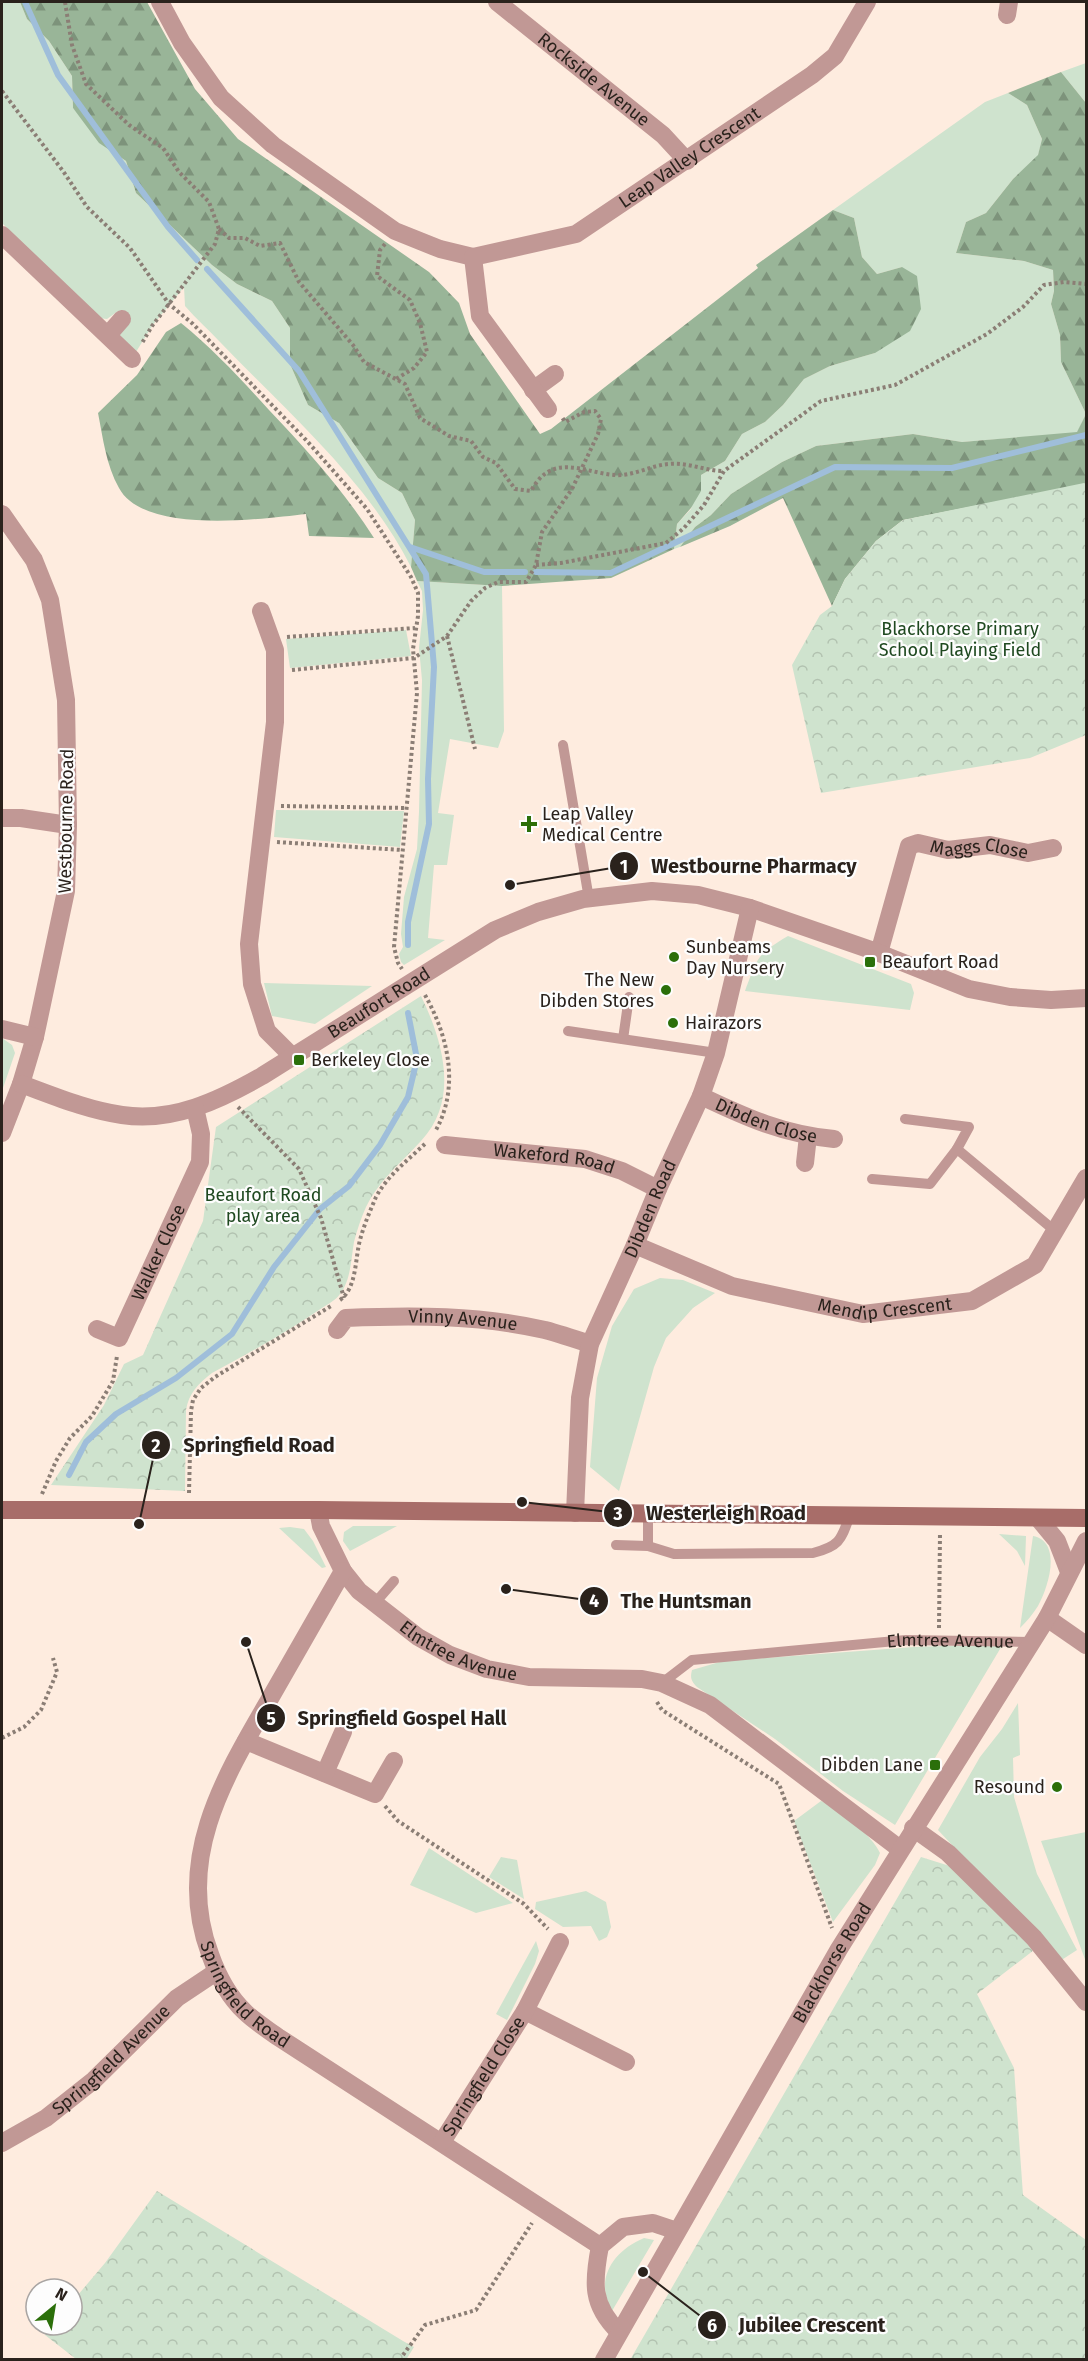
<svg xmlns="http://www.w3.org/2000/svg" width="1088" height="2361" font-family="'Fira Sans',sans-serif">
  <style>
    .green { fill: #cfe3ce }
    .forest { fill: url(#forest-firs) }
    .park { fill: url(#park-crowns) }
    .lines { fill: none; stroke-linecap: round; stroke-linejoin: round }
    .stream { stroke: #9fbeda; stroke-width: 6 }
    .path { stroke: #8b7e75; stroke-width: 4; stroke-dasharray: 3 3; stroke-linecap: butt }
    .lane { stroke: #c19895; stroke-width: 10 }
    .street { stroke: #c19895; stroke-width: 18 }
    .secondary { stroke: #a86d69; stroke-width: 18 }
    .poi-dot { fill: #2b6f0a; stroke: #fdfdfd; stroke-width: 2 }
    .labels { text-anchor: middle; stroke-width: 4.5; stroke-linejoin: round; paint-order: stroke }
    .street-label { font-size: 18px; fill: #2a221c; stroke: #fdfdfd }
    .park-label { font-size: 18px; fill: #1f4920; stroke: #fdfdfd }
    .poi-label { font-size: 18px; fill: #2a221c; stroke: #fdfdfd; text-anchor: start }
    .leader { fill: none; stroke: #2a221c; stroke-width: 2 }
    .callout-dot { fill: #2a221c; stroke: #fdfdfd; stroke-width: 2 }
    .mark-label { font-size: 18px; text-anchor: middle; font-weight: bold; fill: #fff }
    .callout-label { font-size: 20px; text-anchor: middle; font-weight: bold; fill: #2a221c; stroke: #fdfdfd; stroke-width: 4.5; stroke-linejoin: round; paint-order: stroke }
  </style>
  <defs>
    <pattern id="forest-firs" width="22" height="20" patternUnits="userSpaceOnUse" patternTransform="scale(1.5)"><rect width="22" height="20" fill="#99b598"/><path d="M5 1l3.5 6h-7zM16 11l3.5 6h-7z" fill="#7d937b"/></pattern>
    <pattern id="park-crowns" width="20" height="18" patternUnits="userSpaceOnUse" patternTransform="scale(1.5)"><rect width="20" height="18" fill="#cfe3ce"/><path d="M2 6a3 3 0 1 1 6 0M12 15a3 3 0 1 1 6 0" fill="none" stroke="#b2c2b0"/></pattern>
  </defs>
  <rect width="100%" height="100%" fill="#feecdf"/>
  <path class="green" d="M2,2H20L27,19L49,41L72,76L73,108L113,152L126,161L136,193L212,265L237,284L272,301L290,328V364L308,405L339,423L378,478L402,493L415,520L411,567C367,480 286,411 220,342C208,329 196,319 185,306L184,287L152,326L136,352L120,337V331L127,319L118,311L107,319L98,318L2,223Z
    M1086,63V103L1061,72Z
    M1008,93L1027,105L1042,139L1038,156L1013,179L986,213L966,222L956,253L1024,261L1053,270L1054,291L1051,304L1060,335L1061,362L1086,414L1077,433L962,442L913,434L816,446L782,462L731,494L711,515L695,527L680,547L674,549L677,524L691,509L701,475L725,461L742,434L765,422L783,405L804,379L830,366L875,353L902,267L877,274L862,257L854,218L833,210L985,102Z
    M417,581L502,586L504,731L498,748L450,739L438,813L454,815L447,865H434L428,938L445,940L404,965L401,962L399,954L403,947L401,934L404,897L417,849L419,812L422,680L419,648L423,610L422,591Z
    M406,630L411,656L290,668L286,639Z
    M276,810L404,811L400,847L274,837Z
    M788,936L911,984L914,993L910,1010L745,991C758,957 756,955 788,936Z
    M264,983L372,986L315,1024L272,1016Z
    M2,1038L12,1045L15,1053L2,1091Z
    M660,1278L683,1280L715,1293L693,1308L666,1338L654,1367L619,1491L590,1467L597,1378L612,1326L634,1289Z
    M353,1526H397L350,1551L343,1541L344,1532Z
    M290,1527L304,1529L313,1541L326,1567L322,1568L279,1528Z
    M999,1534L1026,1536L1025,1566L1017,1551Z
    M1033,1536C1063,1542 1048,1588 1038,1606C1033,1614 1027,1621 1020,1628Z
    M1003,1644L895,1825L843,1791L775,1739L697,1687C691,1681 690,1678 692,1670L723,1661L914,1647Z
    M1018,1703L1020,1755L1013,1758L1014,1797L1037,1874L1077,1950L1060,1961L938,1830L980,1757L1002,1729Z
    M821,1801C838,1808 873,1836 880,1853L875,1865L833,1922L794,1821Z
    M1086,1832V1962L1041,1841Z
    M429,1848L513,1903L476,1913L410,1885Z
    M501,1857L517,1860L524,1899L489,1877Z
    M586,1891L606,1902L611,1927L607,1937L599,1941L591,1926L563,1927L535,1909L536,1902Z
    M536,1941L539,1951L535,1964L507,2020L496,2014Z
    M644,2238L654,2240L612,2311C594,2279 613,2251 644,2238Z"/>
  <path class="forest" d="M20,2H147L195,89L238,139L429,272L459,303L470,334L540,434L551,429L758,268L756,265L833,210L854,218L862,257L877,274L902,267L917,276L921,309L910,331L875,353L830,366L804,379L783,405L765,422L742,434L725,461L701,475V491L691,508L677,524L674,549L611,578L502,586L417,581L411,567L415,520L402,493L378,478L339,423L308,405L290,364V328L272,301L237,284L212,265L136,193L126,161L99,143L73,108L72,76L49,41L27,19Z
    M1061,72L1086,103V484L903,520L876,541L845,579L832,606L783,498L730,526L680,547L695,527L711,515L731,494L782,462L816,446L913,434L962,442L1077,432L1086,414L1061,362L1060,335L1051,304L1054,291L1053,270L1024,261L956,253L966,222L986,213L1013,179L1038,155L1042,139L1027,105L1008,93Z
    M181,323C213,349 241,379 269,410C307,450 344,491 374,538L309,536L306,514C262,519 144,535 119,488C106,465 103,438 98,413L137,375L166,332Z"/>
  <path class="park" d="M1084,483L1086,484V735L1030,758L821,793L792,665L820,615L832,606L845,579L876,541L903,520Z
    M421,996C443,1041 460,1100 421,1141C401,1163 380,1179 366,1207C361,1218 357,1230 354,1242C351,1259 351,1280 340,1294C336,1300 328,1304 322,1308C287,1332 249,1353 212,1373C198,1384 189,1393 186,1410L185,1491L51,1485L104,1405L124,1364L143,1355L203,1221L216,1127Z
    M921,1857L953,1867L1034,1950L977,1994L1014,2068L1023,2195L1086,2240V2359L630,2360Z
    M157,2191L403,2341L414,2347L406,2360L76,2359L45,2335L53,2325H72V2302L105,2263Z"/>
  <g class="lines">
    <path class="stream" d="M25,2L58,75L168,227L197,260
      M207,269L299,371L426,574L434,667L428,779L429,824L408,922V945
      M410,547L484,572H525
      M536,572L611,573L835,467L952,468L1086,435
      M69,1475L86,1442L116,1414L176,1378L232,1334L274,1267L320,1209L349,1186L380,1145L408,1097L417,1059L408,1013"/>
    <path class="path" d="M65,2L72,45L86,84L129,125L163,148L179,172L209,202L219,229L215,244L152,326L142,343
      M2,91L63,171L87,207L130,248L169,304L193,324L307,441L367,509L411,577L418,593V616L413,649L417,693L394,947L398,963L402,969
      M219,229L229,238H245L260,246L280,243L299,282L353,345L364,362L405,384L420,418L449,436L471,441L483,457L496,463L515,489L531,491C552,452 582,472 614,475C632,477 651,465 669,464C688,462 705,471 724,471
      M385,244L380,250L377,276L410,300L420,323L427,352L414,368L396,379
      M536,565L561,563L666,543L684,528L704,505L724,471L821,401L895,385L987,334L1023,307L1044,285L1064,282L1086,284
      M447,636L475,749
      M287,637L415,628
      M292,670L414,658L447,636L471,601L485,588L498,582H526L536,565L542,532L572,489L598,434L601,419L595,411L584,412L565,422L562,417
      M281,806L406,808
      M277,842L402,850
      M425,995C448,1036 460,1086 436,1130
      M238,1107L299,1169L321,1218L344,1298
      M340,1300C357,1288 355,1258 360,1240C364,1225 370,1211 376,1197C387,1176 409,1159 426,1143
      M189,1493L191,1411L193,1400L201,1388L215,1377L331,1306
      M42,1494L56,1461L70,1438L92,1416L113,1381L117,1356
      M939,1628L940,1533
      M657,1702L662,1710L779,1784L832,1928
      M2,1738L24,1727L41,1710L57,1672L53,1658
      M385,1806L398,1821L524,1904L548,1929
      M403,2355L425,2325L476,2310L532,2223"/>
    <g class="lane">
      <path d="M563,745L589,899"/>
      <path d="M568,1031L716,1053"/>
      <path d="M623,1039L629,997"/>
      <path d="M905,1119L969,1127L957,1149L1055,1231"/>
      <path d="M872,1179L930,1184L957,1149"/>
      <path d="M648,1514V1546"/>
      <path d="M616,1545L648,1546L674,1554L813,1553C840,1546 841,1540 850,1515"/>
      <path d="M375,1603L394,1581"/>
      <path id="s1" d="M662,1683L692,1660L906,1640L1032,1642"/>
    </g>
    <g class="street">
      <path d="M160,2L182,43L221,98L273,145L395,231L440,249L473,257"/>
      <path id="s2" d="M497,2L663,135L687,161"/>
      <path d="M1007,15L1009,2"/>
      <path d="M2,235L132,359"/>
      <path d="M108,335L122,319"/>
      <path d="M533,390L555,374"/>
      <path id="s3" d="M548,409L480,316L473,257L576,234L812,75L835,56L867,2"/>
      <path d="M2,514L34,560L50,600L66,700L68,825L66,891L35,1037L21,1084L2,1133"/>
      <path d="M261,611L275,650V722L249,944L252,984L267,1031L292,1056"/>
      <path d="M2,818H21L68,825"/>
      <path id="s4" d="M879,953L909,846L918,843L948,850L990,845L1028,853L1053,848"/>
      <path d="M2,1029L35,1037"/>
      <path id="s5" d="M21,1084C54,1096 87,1110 122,1115C172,1123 220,1100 262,1076L495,930L538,912L583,899L652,891L698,895L750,908L874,951L969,989L1010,997L1051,1000L1086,998"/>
      <path id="s6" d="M701,1096C747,1118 783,1134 834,1139"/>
      <path id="s7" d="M445,1145L585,1159L622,1171L658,1189"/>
      <path d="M805,1163L808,1136"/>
      <path id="s8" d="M635,1245L732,1286L863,1314L972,1301L1035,1265L1086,1178"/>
      <path id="s9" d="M97,1329L119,1338L200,1162L201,1134L195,1108"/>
      <path id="s10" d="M337,1330L346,1318C412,1315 480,1315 545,1330C560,1334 575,1339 590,1344"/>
      <path id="s11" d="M318,1510L321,1526L343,1571L359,1591L418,1637L450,1655L487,1669L529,1677L642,1679L662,1683L710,1705L900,1849"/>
      <path id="s12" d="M575,1513L580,1398L590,1344L635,1245L658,1189L701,1096L716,1053L750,908"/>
      <path d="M1038,1518L1057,1541L1069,1572"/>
      <path id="s13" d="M343,1571C318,1615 293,1659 268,1702C222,1781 175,1861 210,1954C217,1974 229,1997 245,2012C254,2021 267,2029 278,2037L600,2246"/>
      <path d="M1047,1618L1086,1645"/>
      <path d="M246,1741L375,1794L394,1761"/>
      <path d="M325,1773L343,1732"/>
      <path d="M913,1828L948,1853L1034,1938L1086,2002"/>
      <path d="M525,2011L626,2062"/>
      <path id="s14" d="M442,2142L525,2011L560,1942"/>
      <path id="s15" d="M2,2143L46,2118L94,2080L177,1998L216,1972"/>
      <path d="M619,2332C591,2305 593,2282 600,2246L623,2227L653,2223L677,2231"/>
      <path id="s16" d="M604,2360L839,1949L1047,1618L1086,1541"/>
    </g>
    <path class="secondary" d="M2,1510H318L1086,1518"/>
  </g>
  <g class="poi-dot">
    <path d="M526 815h6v6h6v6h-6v6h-6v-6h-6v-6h6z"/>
    <circle cx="674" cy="957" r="6"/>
    <rect x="864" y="956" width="12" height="12" rx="3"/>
    <circle cx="666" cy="990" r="6"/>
    <circle cx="673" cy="1023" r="6"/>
    <rect x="293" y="1054" width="12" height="12" rx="3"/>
    <rect x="929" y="1759" width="12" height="12" rx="3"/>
    <circle cx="1057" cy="1787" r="6"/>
  </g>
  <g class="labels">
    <g class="street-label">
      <text dy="6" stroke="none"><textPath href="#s2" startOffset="124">Rockside Avenue</textPath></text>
      <text dy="6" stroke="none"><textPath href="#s3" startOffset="417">Leap Valley Crescent</textPath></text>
      <text transform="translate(66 821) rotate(-89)" y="6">Westbourne Road</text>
      <text dy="6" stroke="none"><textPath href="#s4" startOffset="183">Maggs Close</textPath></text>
      <text dy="6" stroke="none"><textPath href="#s5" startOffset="392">Beaufort Road</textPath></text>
      <text dy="6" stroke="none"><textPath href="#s6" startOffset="70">Dibden Close</textPath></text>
      <text dy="6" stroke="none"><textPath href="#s7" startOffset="110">Wakeford Road</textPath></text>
      <text dy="6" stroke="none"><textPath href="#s12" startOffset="318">Dibden Road</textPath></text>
      <text dy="6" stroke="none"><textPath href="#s9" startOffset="118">Walker Close</textPath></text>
      <text dy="6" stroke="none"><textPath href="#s8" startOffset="261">Mendip Crescent</textPath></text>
      <text dy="6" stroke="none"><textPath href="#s10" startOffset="132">Vinny Avenue</textPath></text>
      <text dy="6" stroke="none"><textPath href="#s1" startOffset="297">Elmtree Avenue</textPath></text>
      <text dy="6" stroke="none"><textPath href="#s11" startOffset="210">Elmtree Avenue</textPath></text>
      <text dy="6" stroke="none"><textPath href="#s16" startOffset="458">Blackhorse Road</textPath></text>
      <text dy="6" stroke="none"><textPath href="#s13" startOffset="474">Springfield Road</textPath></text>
      <text dy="6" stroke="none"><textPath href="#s15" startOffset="138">Springfield Avenue</textPath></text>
      <text dy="6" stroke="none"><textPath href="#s14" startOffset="78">Springfield Close</textPath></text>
    </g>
    <g class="park-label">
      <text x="960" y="635">Blackhorse Primary<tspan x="960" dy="21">School Playing Field</tspan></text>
      <text x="263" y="1201">Beaufort Road<tspan x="263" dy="21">play area</tspan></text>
    </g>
    <g class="poi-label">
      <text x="542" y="820">Leap Valley<tspan x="542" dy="21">Medical Centre</tspan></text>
      <text x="686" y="953">Sunbeams<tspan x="686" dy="21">Day Nursery</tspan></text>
      <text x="882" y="968">Beaufort Road</text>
      <text x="654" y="986" text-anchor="end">The New<tspan x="654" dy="21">Dibden Stores</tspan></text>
      <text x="685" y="1029">Hairazors</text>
      <text x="311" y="1066">Berkeley Close</text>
      <text x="923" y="1771" text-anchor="end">Dibden Lane</text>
      <text x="1045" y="1793" text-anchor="end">Resound</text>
    </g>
  </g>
  <path class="leader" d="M510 885L624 866M139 1524L156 1445M522 1502L618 1513M506 1589L594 1601M246 1642L271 1718M643 2272L712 2325"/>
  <g class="callout-dot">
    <circle cx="510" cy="885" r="6"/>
    <circle cx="139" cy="1524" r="6"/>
    <circle cx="522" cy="1502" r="6"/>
    <circle cx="506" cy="1589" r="6"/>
    <circle cx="246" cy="1642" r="6"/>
    <circle cx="643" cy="2272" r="6"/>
    <circle cx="624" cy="866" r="15"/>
    <circle cx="156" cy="1445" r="15"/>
    <circle cx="618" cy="1513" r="15"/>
    <circle cx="594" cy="1601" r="15"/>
    <circle cx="271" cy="1718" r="15"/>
    <circle cx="712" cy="2325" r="15"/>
  </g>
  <g class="mark-label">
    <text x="624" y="873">1</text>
    <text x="156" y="1452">2</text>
    <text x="618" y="1520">3</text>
    <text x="594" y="1607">4</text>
    <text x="271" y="1725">5</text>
    <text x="712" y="2332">6</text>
  </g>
  <g class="callout-label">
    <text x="754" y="873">Westbourne Pharmacy</text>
    <text x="259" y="1452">Springfield Road</text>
    <text x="726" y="1520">Westerleigh Road</text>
    <text x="686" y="1608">The Huntsman</text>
    <text x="402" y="1725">Springfield Gospel Hall</text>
    <text x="812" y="2332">Jubilee Crescent</text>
  </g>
  <rect width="1088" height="2361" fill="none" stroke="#2a221c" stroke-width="6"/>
  <g transform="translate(54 2307) rotate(30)"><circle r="28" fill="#fdfdfd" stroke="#a9a5a3" stroke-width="1.5"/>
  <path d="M0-4.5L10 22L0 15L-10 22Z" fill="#2b6f0a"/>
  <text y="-9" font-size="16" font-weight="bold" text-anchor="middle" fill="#2a221c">N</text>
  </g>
</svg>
